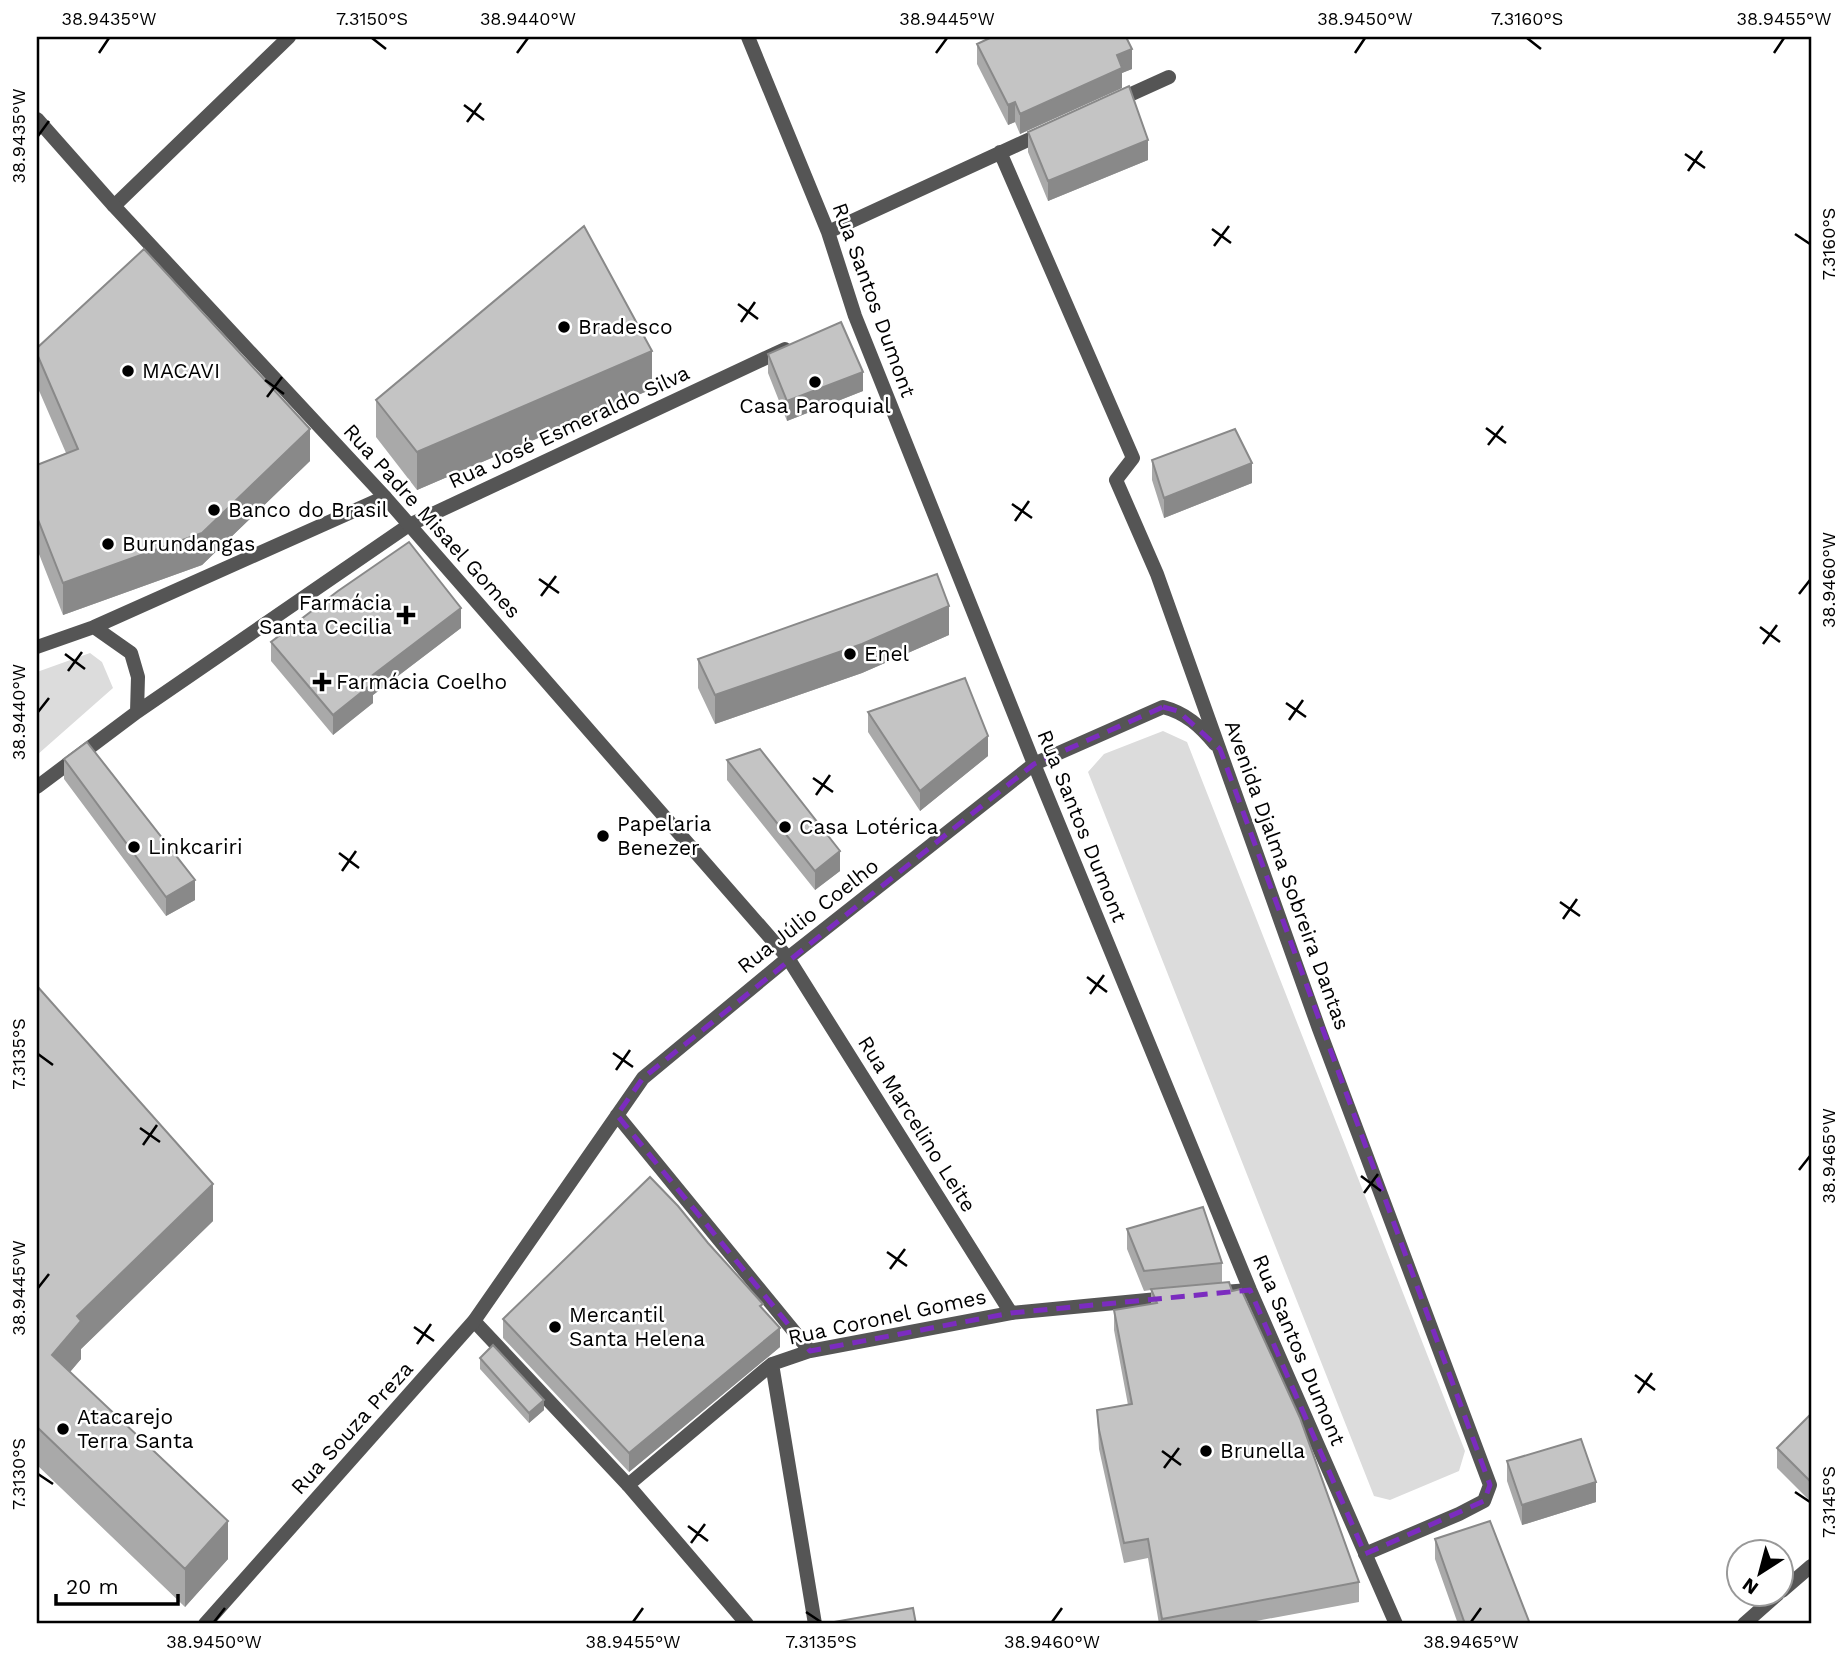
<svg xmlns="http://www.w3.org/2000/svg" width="1848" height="1661" font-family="'Work Sans',sans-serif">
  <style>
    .green { fill: #dcdcdc }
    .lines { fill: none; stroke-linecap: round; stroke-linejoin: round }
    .service { stroke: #555; stroke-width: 14 }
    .minor { stroke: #555; stroke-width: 14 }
    .tertiary { stroke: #555; stroke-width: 14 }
    .wall { fill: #a9a9a9 }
    .shaded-wall { fill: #898989 }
    .building { fill: #c4c4c4; stroke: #898989; stroke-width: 2 }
    .marked { fill: none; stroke: #7b2cbf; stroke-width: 5; stroke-dasharray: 14 9; stroke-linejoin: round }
    .ticks { fill: none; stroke: #000; stroke-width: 2.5 }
    .poi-dot { fill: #000; stroke: #fff; stroke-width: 2.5 }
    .labels { text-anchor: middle; stroke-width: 5; stroke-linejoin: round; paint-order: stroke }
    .street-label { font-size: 21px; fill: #000; stroke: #fff }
    .poi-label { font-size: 21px; fill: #000; stroke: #fff; text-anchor: start }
    .neatline { fill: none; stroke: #000; stroke-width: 2.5 }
    .ticks-label { font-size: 18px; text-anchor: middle; fill: #000 }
  </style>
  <rect width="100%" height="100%" fill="#fff"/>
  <path class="green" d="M90,653L102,662L113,688L37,755V672Z
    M1163,731L1187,742L1465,1451L1459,1471L1390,1500L1374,1496L1088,772L1104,754Z"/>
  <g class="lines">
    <path class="service" d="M474,1321L628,1485"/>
    <path class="minor" d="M748,37L828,232L855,316L1034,764L1163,707C1186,713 1200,726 1215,744
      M1116,101L1169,77
      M1000,152L1133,458L1116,480L1157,574L1319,1029L1490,1485L1484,1501L1459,1514L1365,1554
      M114,206L289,37
      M828,232L1043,133
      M94,627L131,653L138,677L137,712
      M37,647L94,627L385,497
      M37,787L137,712L409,525L785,349
      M617,1115L810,1351
      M772,1364L815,1624
      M1782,1591L1811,1566
      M205,1624L474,1321L643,1078L788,958
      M747,1624L628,1485L772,1364L810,1351L1011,1313
      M1744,1624L1778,1594"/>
    <path class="tertiary" d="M37,119L114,206L385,497L788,958L1011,1313L1168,1298
      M788,958L1034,764L1250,1290L1396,1624
      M1223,1292L1250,1290"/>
  </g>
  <path class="wall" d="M977,44L1132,69L1122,73V88L1020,134L1015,122L1008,125L977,64Z
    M1028,132L1148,160L1048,201L1028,152Z
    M37,348L310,461L202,565L63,615L37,549V465L66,453L37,386Z
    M768,354L863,391L787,421L768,373Z
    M652,389L417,490L376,437V400Z
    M1152,460L1252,483L1164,518L1152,480Z
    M461,628L373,695V703L333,735L271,661V642Z
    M949,635L862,673L715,724L698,688V659Z
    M868,712L988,756L920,811L868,732Z
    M64,759L195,900L166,916L64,779Z
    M727,760L840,871L815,890L727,780Z
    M37,986L213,1221L81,1349V1359L70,1372L228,1559L185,1607L37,1465Z
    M1127,1229L1222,1263V1282L1232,1291L1359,1582V1602L1240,1624H1159L1148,1558L1124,1563L1099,1449L1097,1410L1128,1405L1114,1330V1310L1151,1304V1290L1144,1291L1127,1249Z
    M708,1243L763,1309L780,1347L629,1472L503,1338V1319Z
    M480,1358L544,1410L529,1423L480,1369Z
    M1811,1414V1502L1777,1468V1448Z
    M1507,1461L1596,1502L1522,1525L1507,1481Z
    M1435,1539L1530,1624H1458L1435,1559Z"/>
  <path class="shaded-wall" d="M1132,49V69L1122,73V88L1020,134V114L1117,55Z
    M1015,102V122L1008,125V105Z
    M1148,140V160L1048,201V181Z
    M652,351V389L417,490V452Z
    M863,372V391L787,421V401Z
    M310,429V461L202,565L63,615V583Z
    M1252,463V483L1164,518V498Z
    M949,606V635L862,673L715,724V695Z
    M461,608V628L373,695V703L333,735V715L369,678Z
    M988,736V756L920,811V791Z
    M840,851V871L815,890V871Z
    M195,880V900L166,916V897Z
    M213,1184V1221L81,1349V1359L52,1393V1355L77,1316Z
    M780,1328V1347L629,1472V1453Z
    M544,1400V1410L529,1423V1413Z
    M1596,1482V1502L1522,1525V1505Z
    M228,1521V1559L185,1607V1569Z"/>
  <path class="building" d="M992,37H1126L1132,49L1117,55L1122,68L1020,114L1015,102L1008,105L977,44Z
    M1129,86L1148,140L1048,181L1028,132Z
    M584,226L652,351L417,452L376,400Z
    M144,249L310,429L202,533L63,583L37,517V465L78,449L37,354V348Z
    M841,322L863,372L787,401L768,354Z
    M1235,429L1252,463L1164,498L1152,460Z
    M409,542L461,608L369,678L373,683L333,715L271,642L338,591Z
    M937,574L949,606L862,644L715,695L698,659Z
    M965,678L988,736L920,791L868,712Z
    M87,742L195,880L166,897L64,759Z
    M760,749L840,851L815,871L727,760Z
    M37,986L213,1184L77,1316L81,1321L52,1355L228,1521L185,1569L37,1427Z
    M650,1177L678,1206L708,1243L763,1304L760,1306L780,1328L629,1453L503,1319Z
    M1203,1207L1222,1263L1144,1271L1127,1229Z
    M1229,1282L1232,1291L1241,1289L1300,1418L1359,1582L1162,1619L1148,1539L1124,1543L1099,1430L1097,1410L1132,1404L1114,1310L1157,1303L1151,1289Z
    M493,1345L544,1400L529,1413L480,1358Z
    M1811,1414V1482L1777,1448Z
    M1581,1439L1596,1482L1522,1505L1507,1461Z
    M1490,1521L1530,1624H1465L1435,1539Z
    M913,1608L916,1624H828V1623Z"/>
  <path class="marked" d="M1163,707L1178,711L1220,749L1490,1485L1484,1501L1365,1554L1250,1290L1011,1313L810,1351L617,1115L643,1078L1034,764Z"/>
  <path class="ticks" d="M372,38L386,49M1527,38L1541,49M99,53L109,38M517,53L528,38M936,53L947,38M1355,53L1365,38M1774,53L1784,38M464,105L484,120M467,122L481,103M38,136L49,121M1685,154L1705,168M1688,171L1702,151M1212,229L1231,243M1795,234L1810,244M1214,246L1229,226M738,304L758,319M741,322L755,302M265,380L284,394M267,397L282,377M1486,428L1506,443M1488,445L1503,426M1012,504L1032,518M1015,521L1029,501M539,579L559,593M1799,594L1810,580M541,596L556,576M1760,627L1780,642M1763,644L1777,625M65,654L85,669M68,671L82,652M1286,703L1306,717M38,712L49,698M1289,720L1303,700M813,778L833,792M816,795L830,775M339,853L359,868M342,871L356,851M1560,902L1580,916M1563,919L1577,899M1087,977L1107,992M1090,994L1104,975M613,1053L633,1067M38,1054L53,1065M616,1070L630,1050M140,1128L160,1142M143,1145L157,1125M1799,1170L1810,1156M1361,1176L1381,1191M1364,1193L1378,1174M887,1252L907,1266M890,1269L905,1249M38,1288L49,1274M414,1327L434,1341M417,1344L431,1324M1635,1375L1655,1390M1638,1393L1652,1373M1162,1451L1181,1465M1164,1468L1179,1448M38,1474L53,1484M1795,1492L1810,1502M688,1526L708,1541M691,1543L705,1524M806,1612L821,1622M214,1622L225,1608M633,1622L643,1608M1052,1622L1062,1608M1471,1622L1481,1608"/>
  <g class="poi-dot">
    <circle cx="564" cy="327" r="7"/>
    <circle cx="128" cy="371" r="7"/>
    <circle cx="815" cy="382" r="7"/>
    <circle cx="214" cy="510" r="7"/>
    <circle cx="108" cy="544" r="7"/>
    <path d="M402.5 604.5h7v7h7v7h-7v7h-7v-7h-7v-7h7z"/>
    <circle cx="850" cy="654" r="7"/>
    <path d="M318.5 671.5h7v7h7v7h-7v7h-7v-7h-7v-7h7z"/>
    <circle cx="785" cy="827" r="7"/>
    <circle cx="603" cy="836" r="7"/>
    <circle cx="134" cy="847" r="7"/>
    <circle cx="555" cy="1327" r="7"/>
    <circle cx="63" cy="1429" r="7"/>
    <circle cx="1206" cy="1451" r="7"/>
  </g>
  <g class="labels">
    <g class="street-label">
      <text transform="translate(874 300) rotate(70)" y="7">Rua Santos Dumont</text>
      <text transform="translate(569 427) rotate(-25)" y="7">Rua José Esmeraldo Silva</text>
      <text transform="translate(432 521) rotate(48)" y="7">Rua Padre Misael Gomes</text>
      <text transform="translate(1082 826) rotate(68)" y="7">Rua Santos Dumont</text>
      <text transform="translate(1287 875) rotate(70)" y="7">Avenida Djalma Sobreira Dantas</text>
      <text transform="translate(808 916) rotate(-38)" y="7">Rua Júlio Coelho</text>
      <text transform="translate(917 1124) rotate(58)" y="7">Rua Marcelino Leite</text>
      <text transform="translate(887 1317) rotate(-12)" y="7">Rua Coronel Gomes</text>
      <text transform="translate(1299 1350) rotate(67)" y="7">Rua Santos Dumont</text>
      <text transform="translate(352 1428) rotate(-48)" y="7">Rua Souza Preza</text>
    </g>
    <g class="poi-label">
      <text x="578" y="334">Bradesco</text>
      <text x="142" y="378">MACAVI</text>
      <text x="815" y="413" text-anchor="middle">Casa Paroquial</text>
      <text x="228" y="517">Banco do Brasil</text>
      <text x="122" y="551">Burundangas</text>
      <text x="392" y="610" text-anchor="end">Farmácia<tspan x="392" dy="24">Santa Cecilia</tspan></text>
      <text x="864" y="661">Enel</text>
      <text x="336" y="689">Farmácia Coelho</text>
      <text x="617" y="831">Papelaria<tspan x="617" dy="24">Benezer</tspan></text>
      <text x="799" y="834">Casa Lotérica</text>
      <text x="148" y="854">Linkcariri</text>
      <text x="569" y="1322">Mercantil<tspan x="569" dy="24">Santa Helena</tspan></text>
      <text x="77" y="1424">Atacarejo<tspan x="77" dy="24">Terra Santa</tspan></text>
      <text x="1220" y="1458">Brunella</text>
    </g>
  </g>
  <rect width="1848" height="1661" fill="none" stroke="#ffffff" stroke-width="77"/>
  <g transform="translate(1760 1573) rotate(216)"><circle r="33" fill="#ffffff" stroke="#999999" stroke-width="2"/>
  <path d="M0-5L12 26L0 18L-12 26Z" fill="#000000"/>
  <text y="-10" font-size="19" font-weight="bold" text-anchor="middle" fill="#000000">N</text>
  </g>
  <path d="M56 1594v10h122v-10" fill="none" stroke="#000000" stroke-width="3.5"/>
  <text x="66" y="1594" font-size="21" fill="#000000" stroke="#ffffff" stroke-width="5" paint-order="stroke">20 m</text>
  <rect x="38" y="38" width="1772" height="1584" class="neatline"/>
  <g class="ticks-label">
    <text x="109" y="25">38.9435°W</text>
    <text x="372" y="25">7.3150°S</text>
    <text x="528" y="25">38.9440°W</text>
    <text x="947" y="25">38.9445°W</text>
    <text x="1365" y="25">38.9450°W</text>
    <text x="1527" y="25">7.3160°S</text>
    <text x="1784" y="25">38.9455°W</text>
    <text transform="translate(19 136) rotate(-90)" y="6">38.9435°W</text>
    <text transform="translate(1829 244) rotate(-90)" y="6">7.3160°S</text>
    <text transform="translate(1829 580) rotate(-90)" y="6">38.9460°W</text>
    <text transform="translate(19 712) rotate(-90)" y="6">38.9440°W</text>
    <text transform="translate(19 1054) rotate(-90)" y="6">7.3135°S</text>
    <text transform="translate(1829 1156) rotate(-90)" y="6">38.9465°W</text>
    <text transform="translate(19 1288) rotate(-90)" y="6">38.9445°W</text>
    <text transform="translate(19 1474) rotate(-90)" y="6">7.3130°S</text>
    <text transform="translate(1829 1502) rotate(-90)" y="6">7.3145°S</text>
    <text x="214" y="1648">38.9450°W</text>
    <text x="633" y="1648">38.9455°W</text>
    <text x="821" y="1648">7.3135°S</text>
    <text x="1052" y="1648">38.9460°W</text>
    <text x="1471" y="1648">38.9465°W</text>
  </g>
</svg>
